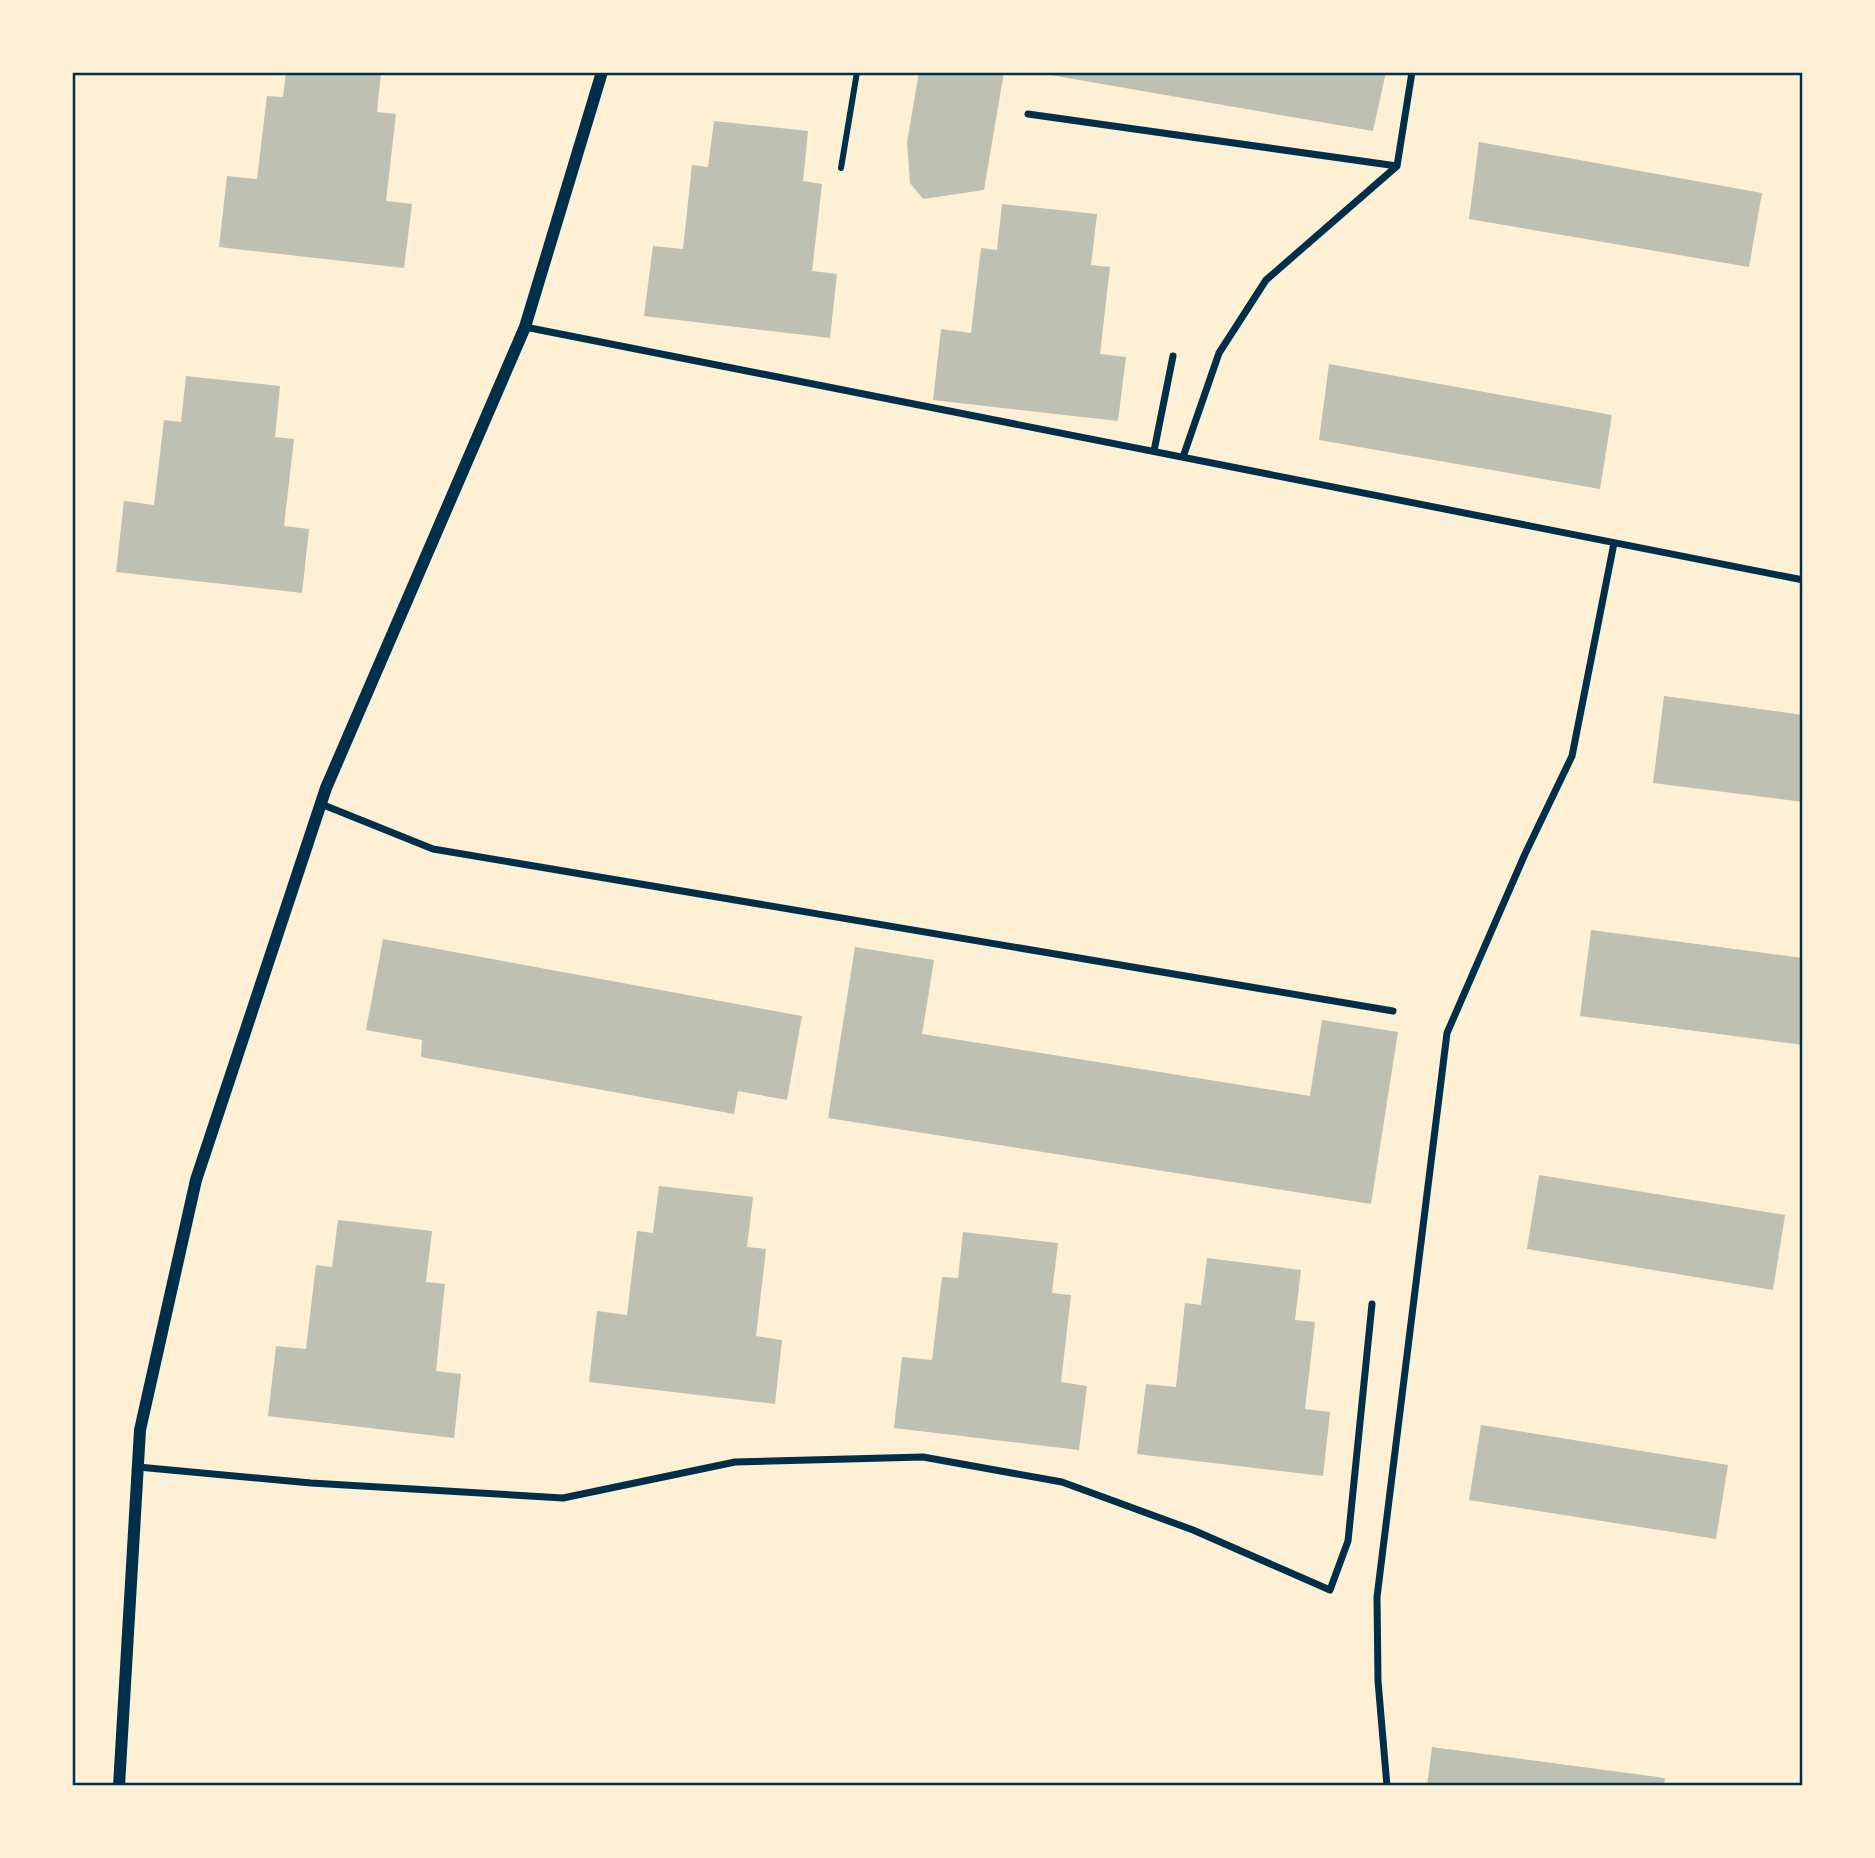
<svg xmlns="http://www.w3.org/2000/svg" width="1875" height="1858" font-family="'PT Sans',sans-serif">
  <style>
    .building { fill: #bec0b2 }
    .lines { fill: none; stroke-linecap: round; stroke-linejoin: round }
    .pedestrian { stroke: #003049; stroke-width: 6 }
    .minor { stroke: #003049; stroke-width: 7 }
    .tertiary { stroke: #003049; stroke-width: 12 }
    .neatline { fill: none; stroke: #003049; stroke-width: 2.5 }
  </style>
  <rect width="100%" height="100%" fill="#fdf0d5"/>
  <path class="building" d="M286,72H381L377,112L396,114L386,201L412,204L404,268L219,247L227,176L257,179L267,96L283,97Z
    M919,72H1004L984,190L923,199L910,183L907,142Z
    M1033,72H1386L1373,131Z
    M714,121L808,131L803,181L822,184L812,271L837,274L830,338L644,316L653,246L683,249L692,165L708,167Z
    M1479,142L1762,193L1749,267L1469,219Z
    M1002,204L1097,214L1091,265L1110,267L1100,354L1126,357L1118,421L933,400L941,329L971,333L981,248L997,250Z
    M1329,364L1612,415L1600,489L1319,440Z
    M186,376L280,386L275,437L294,439L284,526L309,529L302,593L116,572L124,501L154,505L164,420L181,422Z
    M1664,696L1803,715V802L1653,783Z
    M1591,930L1803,958V1045L1580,1016Z
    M383,939L802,1016L787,1100L738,1091L734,1114L421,1057L422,1040L366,1030Z
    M855,947L934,960L922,1034L1310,1096L1322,1020L1398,1032L1371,1204L828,1118Z
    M1539,1175L1785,1215L1773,1290L1527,1249Z
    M659,1186L753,1197L747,1247L766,1249L756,1336L782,1340L775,1404L589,1382L597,1311L627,1315L637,1231L653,1233Z
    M338,1220L432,1231L426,1282L445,1284L436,1371L461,1374L454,1438L268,1416L276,1346L306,1349L316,1265L332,1267Z
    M963,1232L1058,1243L1052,1293L1071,1295L1061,1382L1087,1386L1079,1450L894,1428L902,1357L932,1360L942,1277L958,1278Z
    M1207,1258L1301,1270L1295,1320L1315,1322L1305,1409L1330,1412L1323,1476L1137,1454L1146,1384L1176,1387L1185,1303L1201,1305Z
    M1481,1425L1728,1465L1716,1539L1469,1500Z
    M1432,1747L1665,1778L1664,1786H1427Z"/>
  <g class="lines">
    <path class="pedestrian" d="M841,168L857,72"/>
    <path class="minor" d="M1028,114L1397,166L1412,72
      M525,327L1803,580
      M1154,451L1173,356
      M1183,457L1219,353L1266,280L1397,166
      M321,804L433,849L1393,1011
      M138,1467L311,1483L563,1498L735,1462L923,1457L1062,1482L1193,1530L1330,1590L1348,1541L1372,1304
      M1387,1786L1378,1681L1377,1597L1447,1033L1525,854L1572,756L1614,543"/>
    <path class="tertiary" d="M119,1786L140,1430L196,1180L326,788L525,327L602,72"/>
  </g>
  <rect width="1875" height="1858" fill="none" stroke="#fdf0d5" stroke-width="147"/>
  <rect x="74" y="74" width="1727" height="1710" class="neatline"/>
</svg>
